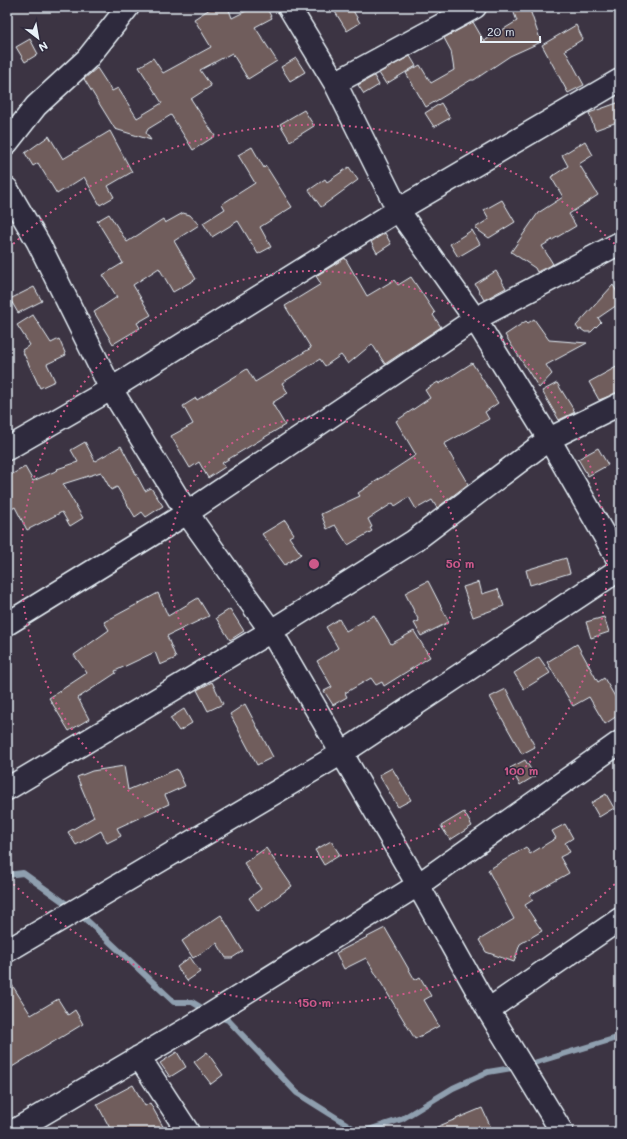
<svg xmlns="http://www.w3.org/2000/svg" width="627" height="1139" font-family="Mali,sans-serif">
  <style>
    .lines { fill: none; stroke-linecap: round; stroke-linejoin: round }
    .stream { stroke: #8f9faf; stroke-width: 6 }
    .building { fill: #6f5d5c; stroke: #e8f1f8 }
    .minor-casing { stroke: #e8f1f8; stroke-width: 25 }
    .minor { stroke: #2f2a3d; stroke-width: 22 }
    .ring { fill: none; stroke: #cd598a; stroke-width: 2; stroke-dasharray: 2 4 }
    .centre { fill: #cd598a; stroke: #2f2a3d; stroke-width: 2 }
    .ring-label { font-size: 12px; text-anchor: middle; font-weight: bold; fill: #cd598a; stroke: #2f2a3d; stroke-width: 3; stroke-linejoin: round; paint-order: stroke }
  </style>
  <rect width="100%" height="100%" fill="#3c3443"/>
  <filter id="ink" filterUnits="userSpaceOnUse"><feTurbulence type="fractalNoise" baseFrequency=".025" numOctaves="2"/><feDisplacementMap in="SourceGraphic" scale="8" xChannelSelector="R" yChannelSelector="G"/><feConvolveMatrix kernelMatrix="1 2 1 2 8 2 1 2 1" color-interpolation-filters="sRGB"/></filter>
  <g filter="url(#ink)">
    <g class="lines">
      <path class="stream" d="M7,875L23,873L72,908
        M79,913L174,1002H192L207,1011
        M217,1016L228,1020L297,1093L359,1132
        M527,1065L620,1037
        M362,1132L402,1119L453,1088L488,1072L518,1067"/>
    </g>
    <path class="building" d="M213,7H228L232,18L254,7H266L272,18L255,27L277,61L248,79L232,53L200,70L211,86L191,99L215,136L193,150L171,115L148,129L146,133L151,140L115,129L84,79L97,68L112,91L118,88L137,118L162,103L139,67L153,58L163,73L211,47L194,19Z
      M332,7H351L360,23L347,31Z
      M529,7L541,42L510,56L474,80H471L426,107L406,73L420,65L431,83L454,70L451,51L444,38L473,22L484,41L517,21L514,13Z
      M576,25L583,39L565,50L584,85L568,93L542,45Z
      M30,39L38,54L25,62L16,47Z
      M410,56L416,66L386,84L379,73Z
      M296,58L305,72L290,81L281,67Z
      M374,76L379,85L364,94L358,85Z
      M620,102V121L595,130L589,113Z
      M441,103L450,118L434,127L425,113Z
      M304,110L314,126L290,141L280,124Z
      M110,131L132,172L108,186L114,197L100,205L84,177L57,194L38,163L33,166L25,153L49,136L63,159Z
      M585,141L593,155L579,164L598,195L569,214L576,226L542,246L553,264L537,272L535,268L511,252L538,213L563,197L551,177L568,166L562,155Z
      M252,147L264,168L266,166L292,207L260,227L271,247L258,254L238,221L212,237L203,223L225,209L222,204L255,183L238,155Z
      M349,167L358,180L321,207L309,190L325,179L327,182Z
      M502,200L515,222L489,238L475,228L489,219L484,210Z
      M183,213L190,215L199,225L174,241L196,279L173,292L159,268L133,285L151,315L137,323L140,328L113,344L94,312L117,297L103,275L123,263L97,221L109,214L127,242L163,219L165,223Z
      M472,230L480,244L458,257L450,244Z
      M385,233L391,244L377,253L371,242Z
      M345,258L367,296L394,280L398,285L411,277L435,313L433,315L441,327L385,364L372,344L348,364L341,355L325,366L320,359L282,383L288,393L272,403L285,425L222,463L225,467L208,478L199,462L190,468L171,436L193,424L183,406L196,398L197,400L247,369L255,382L311,348L285,306L321,284L316,276Z
      M496,271L506,288L484,300L475,284Z
      M613,285L620,297V303L598,318L601,322L591,332H585L581,329L579,330L576,326Z
      M34,287L42,301L18,313L10,299Z
      M33,315L51,343L59,339L66,355L47,364L55,381L40,388L22,350L30,345L17,325Z
      M534,319L549,340L587,343L546,365L552,374L539,388L505,335L526,321L528,323Z
      M472,363L498,403L485,412L489,419L444,444L468,484L437,508L432,500L416,509L409,497L395,506L393,503L368,519L372,527L370,528L372,531L348,545L335,525L327,529L321,514L360,496L358,493L416,455L396,421L430,398L425,390L438,382L439,384Z
      M620,365V392L599,400L589,382Z
      M557,383L575,412L559,420L542,391Z
      M85,442L95,461L121,446L145,491L151,488L163,506L146,517L142,512L135,517L117,487L111,490L101,472L63,484L83,518L70,526L62,512L27,530L15,507L7,512V477L25,467L33,481L58,470L57,469L78,462L71,450Z
      M598,448L608,465L588,476L578,459Z
      M285,520L294,534L289,537L301,554L285,565L262,534Z
      M566,558L570,573L530,585L526,570Z
      M428,581L449,622L421,636L414,623L419,621L405,593Z
      M479,582L482,594L498,589L504,606L473,617L463,587Z
      M158,593L168,616L198,598L209,616L167,636L176,658L160,665L155,652L115,671L116,673L78,698L89,719L69,731L49,698L87,673L74,655L109,630L104,622Z
      M230,609L244,631L230,640L216,618Z
      M374,615L391,644L414,631L430,657L384,686L382,682L376,685L371,678L345,693L347,697L333,705L324,691L332,687L317,661L338,648L326,627L339,619L346,631Z
      M604,617L609,632L591,638L586,622Z
      M577,644L598,682L604,678L620,705V714L605,724L589,697L573,706L547,662Z
      M539,657L550,673L524,689L514,673Z
      M212,682L223,704L208,711L197,690Z
      M506,689L535,747L522,754L490,697Z
      M245,704L273,757L257,765L230,714Z
      M184,709L192,723L179,731L170,718Z
      M525,760L535,776L520,785L510,768Z
      M124,766L128,790L177,769L185,786L165,795L169,804L117,828L121,836L107,843L101,831L76,845L68,832L94,817L77,777L92,771Z
      M392,768L411,800L398,807L379,775Z
      M606,794L614,808L599,817L591,803Z
      M464,812L472,826L450,840L441,826Z
      M565,824L573,838L565,843L570,852L560,857L569,873L530,895L533,900L525,905L542,931L520,944L514,962L486,952L479,940L514,919L488,870L526,847L530,854L556,838L552,831Z
      M331,841L340,855L324,865L315,850Z
      M266,848L292,886L258,911L249,898L261,889L244,863Z
      M221,915L243,951L232,958H226L217,943L193,958L182,941Z
      M385,928L415,980L420,977L431,996L424,1000L439,1026L415,1039L366,958L344,969L336,953Z
      M190,957L200,972L187,981L177,967Z
      M7,977L31,1015L58,999L68,1015L75,1010L83,1024L7,1070Z
      M177,1052L186,1067L170,1077L160,1063Z
      M207,1052L223,1075L211,1084L194,1062Z
      M133,1085L145,1106L150,1103L166,1132H112L97,1104Z
      M482,1108L493,1132H425Z"/>
    <g class="lines">
      <g class="minor-casing">
        <path id="minor" d="M289,7L335,83L398,210L475,319L549,439L620,563
          M335,83L475,7
          M7,143L36,106L87,59L128,7
          M7,189L38,242L111,389L187,513L271,631L418,885L488,1010L562,1132
          M7,449L111,389L398,210L620,80
          M7,624L187,513L475,319L620,243
          M7,789L271,631L414,541L549,439L620,404
          M7,951L342,753L620,569
          M488,1010L620,919
          M139,1057L188,1132
          M12,1132L187,1029L418,885L620,742"/>
      </g>
      <use href="#minor" class="minor"/>
    </g>
  </g>
  <g class="ring">
    <circle cx="314" cy="564" r="146"/>
    <circle cx="314" cy="564" r="293"/>
    <path d="M619 880A439 439 0 0 1 9 880M9 248A439 439 0 0 1 619 248"/>
  </g>
  <circle cx="314" cy="564" r="6" class="centre"/>
  <g class="ring-label">
    <text x="460" y="568">50 m</text>
    <text x="521" y="775">100 m</text>
    <text x="314" y="1007">150 m</text>
  </g>
  <rect width="627" height="1139" fill="none" stroke="#2f2a3d" stroke-width="24"/>
  <rect x="12" y="12" width="603" height="1115" fill="none" stroke="#e8f1f8" stroke-width="1.5" filter="url(#ink)"/>
  <g transform="translate(38 38) rotate(149)" stroke="#2f2a3d" stroke-width="3" paint-order="stroke">
  <path d="M0-3L7 15L0 10L-7 15Z" fill="#e8f1f8"/>
  <text y="-6" font-size="11" font-weight="bold" text-anchor="middle" fill="#e8f1f8">N</text>
  </g>
  <path d="M481 36v6h59v-6" fill="none" stroke="#e8f1f8" stroke-width="2"/>
  <text x="487" y="36" font-size="12" fill="#e8f1f8" stroke="#2f2a3d" stroke-width="3" paint-order="stroke">20 m</text>
</svg>
